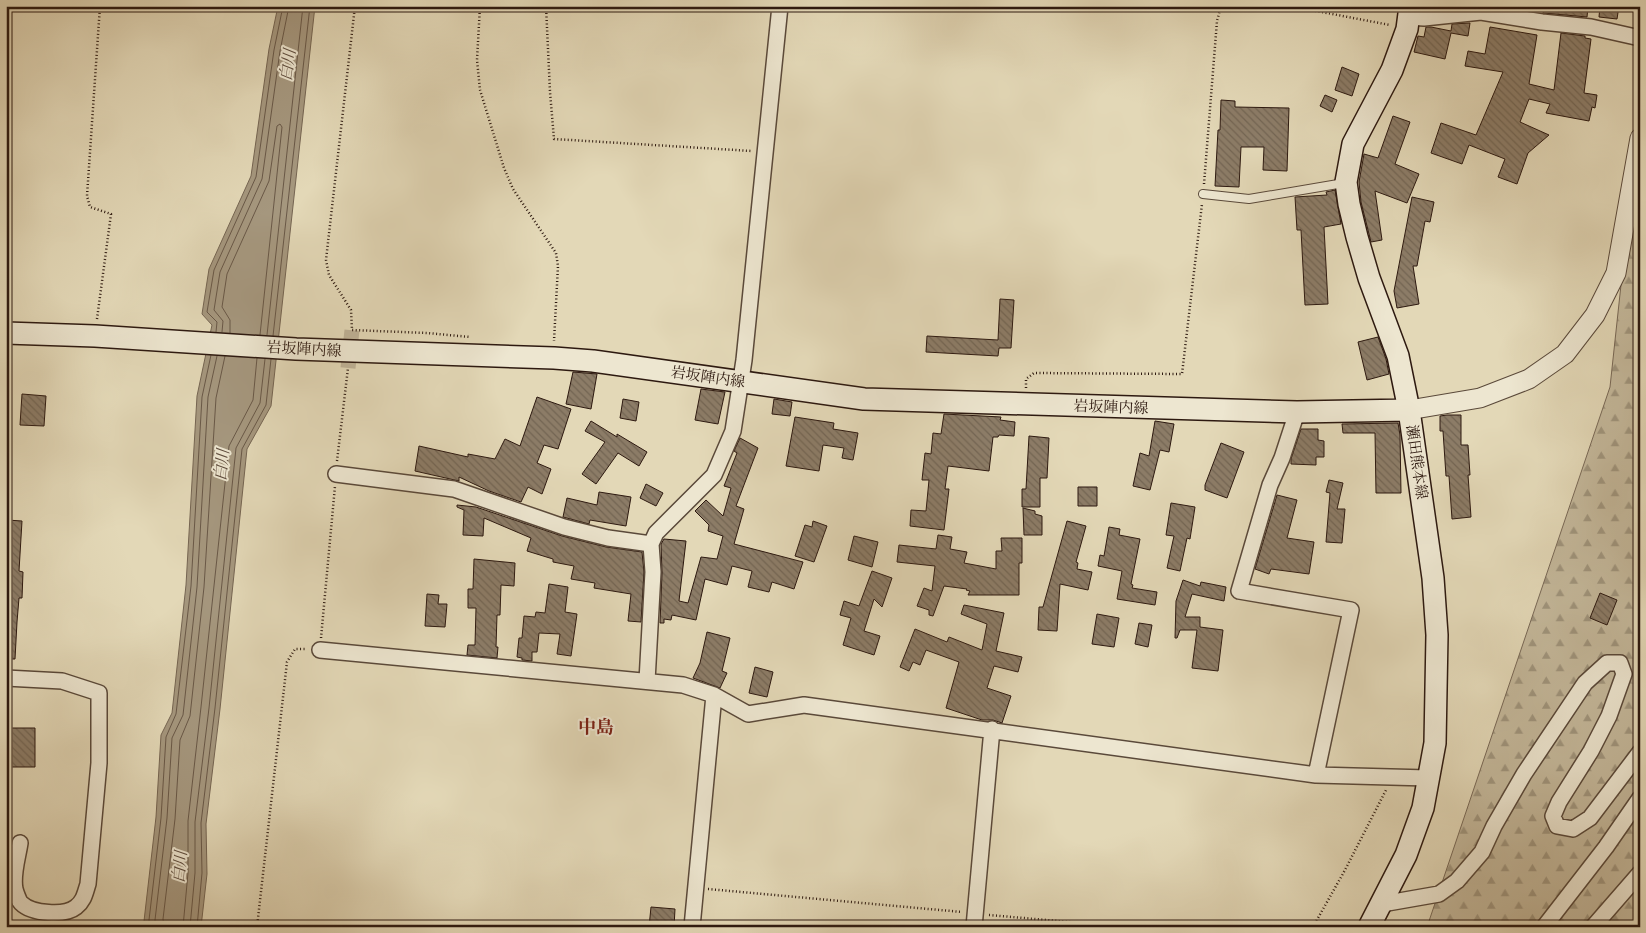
<svg xmlns="http://www.w3.org/2000/svg" width="1646" height="933" font-family="'IM FELL Great Primer','Noto Serif JP',serif">
  <style>
    .forest { fill: url(#forest-firs); stroke: #786856 }
    .water { fill: #a5977e; stroke: #756552 }
    .lines { fill: none; stroke-linecap: round; stroke-linejoin: round }
    .shore { stroke: #695847; stroke-width: 1 }
    .building { fill: url(#building-back-hatch); stroke: #2d1910 }
    .minor-tunnel { stroke: #bfb296; stroke-width: 15; stroke-dasharray: 15 8; stroke-linecap: butt }
    .service-casing { stroke: #5a493a; stroke-width: 10 }
    .minor-casing { stroke: #5a493a; stroke-width: 18 }
    .tertiary-casing { stroke: #5a493a; stroke-width: 21 }
    .secondary-casing { stroke: #2d1910; stroke-width: 24 }
    .path { stroke: #2d1910; stroke-width: 2.5; stroke-dasharray: 1 2.5; stroke-linecap: butt }
    .service { stroke: #ede6d0; stroke-width: 8 }
    .minor { stroke: #ede6d0; stroke-width: 15 }
    .tertiary { stroke: #ede6d0; stroke-width: 19 }
    .secondary { stroke: #ede6d0; stroke-width: 21 }
    .labels { text-anchor: middle; stroke-width: 4; stroke-linejoin: round; paint-order: stroke }
    .street-label { font-size: 15px; fill: #2d1910; stroke: #ede6d0 }
    .water-label { font-size: 16px; font-style: italic; fill: #5d4b3c; stroke: #ede6d0 }
    .quarter-label { font-size: 18px; font-weight: bold; fill: #7a1f14; stroke: #ede6d0 }
  </style>
  <defs>
    <pattern id="forest-firs" width="22" height="20" patternUnits="userSpaceOnUse" patternTransform="scale(1.25)"><rect width="22" height="20" fill="#c4b89b"/><path d="M5 1l3.5 6h-7zM16 11l3.5 6h-7z" fill="#a0957d"/></pattern>
    <pattern id="building-back-hatch" width="6" height="6" patternUnits="userSpaceOnUse" patternTransform="scale(1.25)"><rect width="6" height="6" fill="#8c7c67"/><path d="M-1 5l2 2M0 0l6 6M5-1l2 2" fill="none" stroke="#736553"/></pattern>
  </defs>
  <rect width="100%" height="100%" fill="#e3d8b7"/>
  <filter id="stains"><feTurbulence type="fractalNoise" baseFrequency=".004" numOctaves="4"/><feColorMatrix values="0 0 0 0 .2 0 0 0 0 .09 0 0 0 0 .02 0 0 0 .5 -.17"/></filter>
  <radialGradient id="worn" r=".72"><stop offset=".6" stop-color="#630" stop-opacity="0"/><stop offset="1" stop-color="#630" stop-opacity=".3"/></radialGradient>
  <path class="forest" d="M1640,181V927H1427L1610,387L1624,257Z"/>
  <path class="water" d="M278,6H315L271,406L247,449L220,709L206,824L207,874L201,927H146L144,921L156,817L161,735L172,713L186,585L197,396L212,325L202,314L209,269L251,176L269,49Z"/>
  <g class="lines">
    <path class="shore" d="M216,332L217,322L207,312L214,270L256,177L274,50L283,6
      M222,332L223,321L214,310L220,272L262,179L280,51L289,6
      M230,333V320L222,307L227,274L269,181L277,126L280,124L282,127L260,335
      M267,335L303,6
      M273,336L310,6
      M150,927L149,920L161,818L166,737L176,714L191,586L202,397L211,355
      M156,927L155,920L167,818L172,738L183,715L197,587L208,397L217,356
      M164,927L163,919L175,819L180,740L190,716L204,587L216,398L225,356
      M183,927L188,873V821L201,707L229,446L253,400L257,358
      M190,927L195,873V822L209,708L236,448L260,403L265,359
      M197,927L202,873L201,823L215,708L242,449L266,405L271,359"/>
  </g>
  <path class="building" d="M1544,6L1588,7L1587,17L1543,13Z
    M1600,6H1619L1617,19L1599,17Z
    M1470,23L1468,36L1451,33L1445,59L1414,52L1418,36L1424,37L1426,27H1431L1451,31L1452,24Z
    M1490,27L1537,35L1529,84L1554,90L1561,33L1585,36V38L1591,39L1584,93L1597,95L1595,108L1592,107L1589,121L1546,113L1550,104L1529,99L1520,122L1549,135L1528,153L1517,184L1498,177L1505,159L1469,145L1462,164L1431,153L1441,123L1476,135L1503,72L1465,66L1468,51L1485,54Z
    M1342,67L1359,74L1352,96L1335,90Z
    M1325,95L1337,100L1332,112L1320,106Z
    M1221,100L1235,101V107L1289,108L1287,171L1263,170L1264,147H1241L1239,187L1215,186L1218,130H1220Z
    M1393,116L1410,122L1395,164L1419,174L1407,203L1375,191L1382,240L1371,242L1361,202L1359,182L1364,154L1378,158Z
    M1335,190L1341,224L1324,227L1328,304L1305,305L1301,230H1297L1295,197L1327,195L1326,192Z
    M1412,197L1434,202L1430,222L1425,221L1417,266H1413L1419,304L1397,308L1394,291Z
    M1000,299L1014,300L1011,348H999L998,356L926,352L927,336L998,340Z
    M1378,337L1386,359L1389,374L1367,380L1358,342Z
    M573,372L597,374L591,409L566,404Z
    M701,389L725,392L718,424L695,420Z
    M22,394L46,396L44,426L20,425Z
    M537,397L571,409L558,449L544,445L537,463L551,469L542,494L528,487L521,502L489,491L459,477V481L415,471L419,446L468,457V454L495,459L505,439L520,446Z
    M623,399L639,402L636,421L620,418Z
    M774,399L792,402L790,416L772,414Z
    M944,414L1001,417L1000,420L1015,422L1014,436L999,435L998,437H993L989,471L948,466L945,489H949L944,530L910,526L911,510L926,511L929,480H922L925,453L931,454L933,433L941,434Z
    M1447,415H1461V445H1468L1470,475H1468L1471,517L1452,519L1449,476H1446L1443,431H1440V416Z
    M795,417L834,423L833,429L858,433L853,460L842,458L844,448L823,445L819,471L786,466Z
    M591,421L617,437V434L647,452L639,466L618,453L596,484L582,474L605,442L585,431Z
    M1155,421L1174,424L1169,452L1160,450L1150,490L1133,486L1140,453L1149,456Z
    M1398,423L1400,435L1401,493H1376L1375,433H1343L1342,424Z
    M1301,429H1318V440L1324,441V457H1316V465L1291,464V459Z
    M1029,436L1049,438L1047,478H1040V507H1022V489H1026Z
    M740,438L758,448L736,506L744,509L734,544L803,562L794,589L772,582L769,592L748,587L752,571L732,566L727,585L705,579L696,620L672,615L671,620L664,619V623H660L662,573L661,544L664,539L686,541L679,601L688,603L701,557L717,559L723,536L708,531L709,525L695,511L706,500L723,516L731,488L724,486L737,453L734,451Z
    M1221,443L1244,452L1227,498L1205,490V485Z
    M1329,480L1343,483L1337,509H1345L1342,543L1326,542L1330,493L1326,492Z
    M646,484L663,493L656,506L640,498Z
    M1078,487H1097V506H1078Z
    M599,492L631,497L626,526L590,520L589,524L563,517L567,498L597,505Z
    M1277,495L1297,500L1287,538L1314,542L1309,574L1271,569L1269,574L1255,569Z
    M1171,503L1195,507L1190,539L1187,538L1180,571L1167,568L1174,536L1166,535Z
    M457,505L476,507L562,536L606,547L642,552L644,572L641,622L628,621L631,594L594,588L595,583L571,579L574,566L553,562V559L527,551L531,538L484,518L483,536L463,535L464,510L457,507Z
    M1023,508L1035,511V514L1042,516V535H1024Z
    M7,520L22,521L19,571L23,572L22,598H19L17,622L15,659H6Z
    M813,521L827,526L814,562L795,556L805,525L812,527Z
    M1067,521L1086,526L1076,562L1078,563L1077,569L1092,572L1088,590L1060,584L1057,631L1038,630L1039,607H1043Z
    M1109,527L1120,529L1119,535L1140,539L1131,584L1133,585L1132,588L1157,592L1155,605L1117,599L1122,571L1098,566L1100,555L1104,556Z
    M938,535L952,537L950,549L967,552L964,563L996,569V551H1002L1001,538H1022V563H1019V595H968L970,591L966,590L967,589L944,586L933,616L929,615V610L917,606L924,588L932,591L935,566L897,562L899,545L936,549Z
    M854,536L878,542L872,567L848,560Z
    M474,559L515,563L514,586L501,585L500,615H497L496,647H498L497,658L467,655L468,645H475L476,608H468V589H473Z
    M872,571L892,578L882,607L874,599L864,631L880,636L874,655L843,645L851,618L840,615L844,601L859,606Z
    M1183,580L1200,586L1201,582L1226,587L1224,601L1192,594L1185,617H1200V627L1223,630L1218,671L1192,668L1197,630H1180L1177,638H1175L1176,601Z
    M549,584L568,587L565,612L577,614L571,656L557,654L560,634L539,633L537,652H532V661L522,660V658L517,657L519,638H522L524,616L535,617L536,612L545,613Z
    M1600,593L1617,600L1607,625L1590,618Z
    M427,594L439,595L438,604H447L445,627L425,626Z
    M964,605L1004,613L996,651L1022,657L1018,672L994,666L987,688L1011,696L1002,723L993,720H982L946,708L959,662L926,650L920,665L913,662L909,671L900,667L915,629L947,642L949,637L982,650L987,624L961,614Z
    M1097,614L1119,618L1114,647L1092,644Z
    M1139,623L1152,625L1148,647L1135,644Z
    M707,632L730,638L722,671L727,673L720,688L693,678L700,663Z
    M755,667L773,672L767,697L749,693Z
    M6,728H35V767H6Z
    M651,907L675,909L674,927H649Z"/>
  <g class="lines">
    <path class="minor-tunnel" d="M348,368L352,330"/>
    <g class="service-casing">
      <path id="service" d="M1203,194L1249,199L1344,183"/>
    </g>
    <g class="minor-casing">
      <path id="minor" d="M1408,17L1424,18L1481,12L1542,22L1591,27L1640,38
        M1297,412L1282,458L1270,485L1239,591L1351,610L1316,775
        M336,474L454,489L564,527L608,538L651,544
        M320,650L683,685L714,695L748,714L804,705L1316,775L1428,778
        M6,678L62,681L99,693V763L88,884C85,893 84,901 76,907C65,916 32,914 21,903C19,901 16,893 15,889C12,875 18,857 20,843
        M647,681L653,572L651,544L656,533L714,475L733,431L744,360L780,6
        M1382,904L1439,894L1457,881L1482,852L1494,826L1524,774L1585,683L1607,663H1620L1624,674L1609,716L1591,751L1559,802L1553,816L1557,826L1573,829L1590,818L1640,752
        M692,927L714,695
        M974,927L992,729
        M1544,927L1606,847L1640,798
        M1593,927L1640,873"/>
    </g>
    <g class="tertiary-casing">
      <path id="tertiary" d="M1409,410L1480,398L1529,379L1565,354L1595,315L1616,273L1640,138"/>
    </g>
    <g class="secondary-casing">
      <path id="secondary" d="M6,333L95,336L296,349L554,358L593,361L864,399L1297,412L1409,410
        M1369,927L1406,855L1423,808L1435,743L1437,635L1433,578L1409,410L1398,356L1369,278L1357,237L1349,204L1346,182L1353,144L1392,70L1407,29L1410,6"/>
    </g>
    <path class="path" d="M355,6L326,260L329,275L351,310L352,330L427,333L470,337
      M480,6L477,60L480,90L504,168L513,189L556,253L558,266L554,341
      M546,6L550,92L554,139L752,151
      M1256,6L1306,9L1390,25
      M1204,184L1217,21L1221,6
      M97,319L111,214L90,207L87,196L100,6
      M1026,388V379L1034,373L1182,374L1202,204
      M337,461L348,368
      M321,638L335,486
      M708,889L962,912
      M989,915L1127,927
      M257,927L287,662L295,649H307
      M1313,927L1345,870L1386,790"/>
    <use href="#service" class="service"/>
    <use href="#minor" class="minor"/>
    <use href="#tertiary" class="tertiary"/>
    <use href="#secondary" class="secondary"/>
  </g>
  <g class="labels">
    <g class="street-label">
      <text transform="translate(304 349) rotate(3)" y="5">岩坂陣内線</text>
      <text transform="translate(708 377) rotate(8)" y="5">岩坂陣内線</text>
      <text transform="translate(1111 407) rotate(2)" y="5">岩坂陣内線</text>
      <text transform="translate(1417 462) rotate(82)" y="5">瀬田熊本線</text>
    </g>
    <g class="water-label">
      <text transform="translate(287 65) rotate(-82)" y="6">白川</text>
      <text transform="translate(221 465) rotate(-84)" y="6">白川</text>
      <text transform="translate(179 867) rotate(-85)" y="6">白川</text>
    </g>
    <g class="quarter-label">
      <text x="596" y="733">中島</text>
    </g>
  </g>
  <rect width="1646" height="933" fill="none" stroke="#e3d8b7" stroke-width="25"/>
  <rect x="8" y="8" width="1631" height="918" fill="none" stroke="#2d1910" stroke-width="2.5"/>
  <rect x="12" y="12" width="1621" height="908" fill="none" stroke="#2d1910"/>
  <rect width="100%" height="100%" filter="url(#stains)"/>
  <rect width="100%" height="100%" fill="url(#worn)"/>
</svg>
